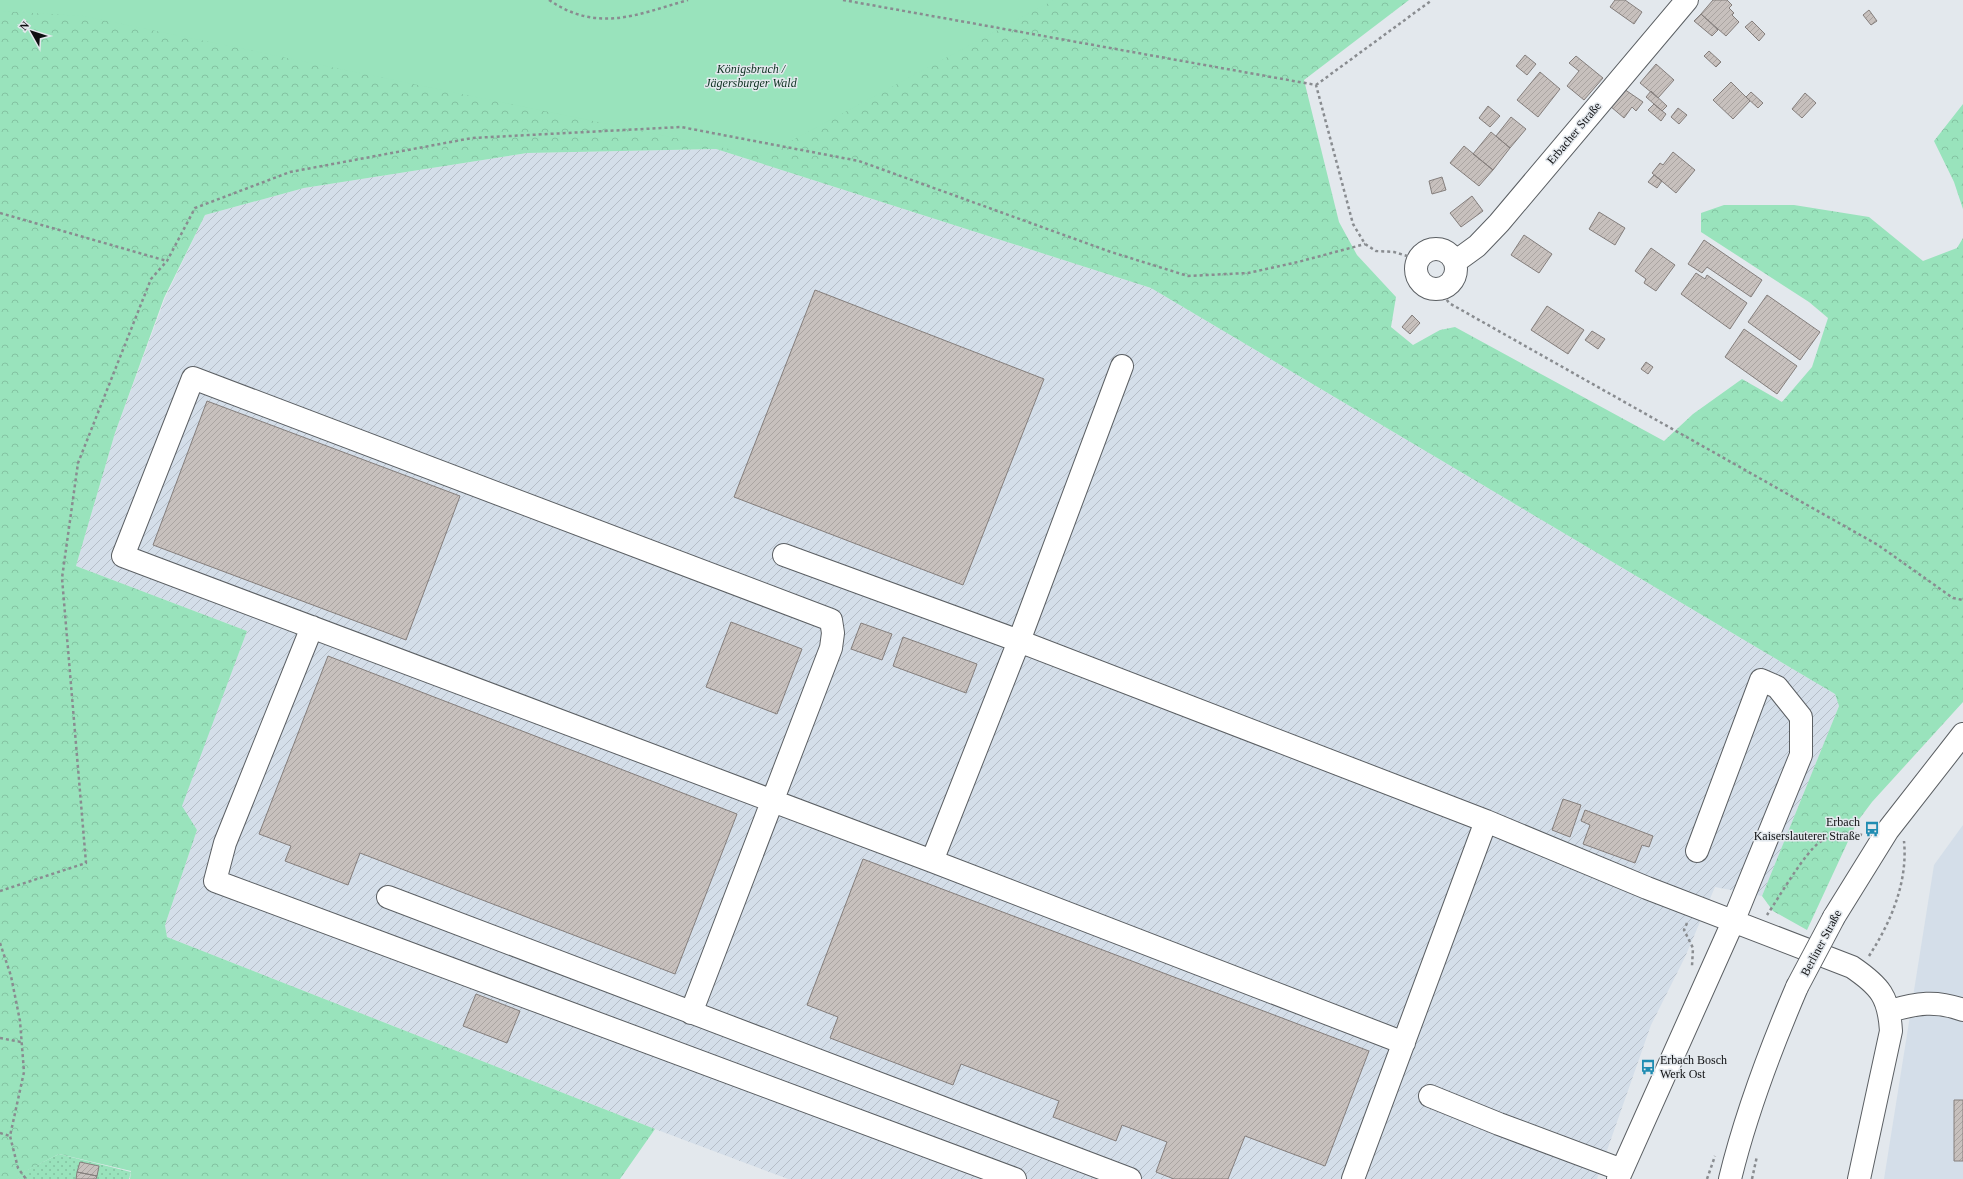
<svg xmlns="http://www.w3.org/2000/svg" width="1963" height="1179" font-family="'Times New Roman',serif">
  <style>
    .built { fill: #d4dee9 }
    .industrial { fill: url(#industrial-furrows) }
    .grass { fill: url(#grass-dots) }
    .forest { fill: url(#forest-crowns) }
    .park { fill: #99e3bc }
    .building { fill: url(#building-hatch); stroke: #847e7c }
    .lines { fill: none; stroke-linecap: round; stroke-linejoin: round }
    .minor-casing { stroke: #5b5f63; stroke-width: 24 }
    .path { stroke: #898c90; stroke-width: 2.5; stroke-dasharray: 3 3; stroke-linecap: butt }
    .minor { stroke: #fff; stroke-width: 22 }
    .minor-bridge-casing { stroke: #5b5f63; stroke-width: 24; stroke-linecap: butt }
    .minor-bridge { stroke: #fff; stroke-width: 22 }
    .labels { text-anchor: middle; stroke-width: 3; stroke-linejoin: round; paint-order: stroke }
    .park-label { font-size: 12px; font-style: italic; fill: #0e3121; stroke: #e3e8ed }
    .street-label { font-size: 12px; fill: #0e0f11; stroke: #e3e8ed }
    .poi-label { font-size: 12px; fill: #0e0f11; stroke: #e3e8ed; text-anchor: end }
  </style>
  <defs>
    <pattern id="industrial-furrows" width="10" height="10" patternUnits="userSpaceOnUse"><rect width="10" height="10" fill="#d4dee9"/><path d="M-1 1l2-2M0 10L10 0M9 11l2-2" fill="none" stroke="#b5bdc7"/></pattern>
    <pattern id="grass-dots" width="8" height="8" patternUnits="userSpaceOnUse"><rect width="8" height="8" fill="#99e3bc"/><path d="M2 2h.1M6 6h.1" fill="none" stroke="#83c2a1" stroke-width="1.8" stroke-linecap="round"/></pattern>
    <pattern id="forest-crowns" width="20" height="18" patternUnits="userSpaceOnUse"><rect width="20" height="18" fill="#99e3bc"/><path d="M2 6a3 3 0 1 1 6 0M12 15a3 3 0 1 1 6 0" fill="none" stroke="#83c2a1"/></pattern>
    <pattern id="building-hatch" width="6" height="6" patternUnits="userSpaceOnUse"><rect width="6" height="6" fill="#c7c0bd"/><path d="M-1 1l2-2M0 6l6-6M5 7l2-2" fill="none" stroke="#aaa4a1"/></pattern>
  </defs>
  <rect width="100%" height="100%" fill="#e3e8ed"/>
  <path class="built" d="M1963,825V1179H1884L1934,865Z"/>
  <path class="industrial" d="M716,149L1151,288L1835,694L1839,706L1762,896L1715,887L1685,957L1651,1025L1597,1179H788L655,1129L167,937L165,925L197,830L181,806L247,631L76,566L115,433L165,298L205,215L304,188L527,153Z"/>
  <path class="grass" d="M59,1154L131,1172L129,1179H19L17,1175Z"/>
  <path class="forest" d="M0,0H1409L1304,80L1339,222L1357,255L1396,297L1391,327L1413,345L1440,330L1455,327L1664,441L1693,414L1742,379L1782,402L1812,367L1828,318L1809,302L1701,232V213L1724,205H1794L1869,217L1923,261L1957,248L1963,238V702L1872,802L1857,822L1807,930L1773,911L1762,896L1839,706L1835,694L1151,288L716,149L527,153L304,188L205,215L164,298L115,433L76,566L247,631L182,806L197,830L165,925L167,937L655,1129L620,1179H130L131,1171L59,1154L18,1175L19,1179H0Z
    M1963,104V209L1954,182L1934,141Z"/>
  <path class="park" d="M0,0H1054L763,156L83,16L0,11Z"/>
  <path class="building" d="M1615,0H1625L1642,12L1634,24L1610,7Z
    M1713,0H1727L1732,5L1729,8L1734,13L1732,15L1739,22L1726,36L1701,14Z
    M1869,10L1877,21L1871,25L1863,15Z
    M1701,14L1718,30L1712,36L1694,21Z
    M1752,21L1765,34L1759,41L1745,27Z
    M1709,51L1721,62L1716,67L1704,56Z
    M1525,55L1536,64L1527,75L1516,66Z
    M1576,56L1603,78L1584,100L1567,86L1579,71L1569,63Z
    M1656,64L1674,80L1658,98L1640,83Z
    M1540,72L1560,89L1538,117L1517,100Z
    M1731,82L1750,101L1733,119L1713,100Z
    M1624,89L1643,102L1636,111L1632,107L1624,118L1610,106Z
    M1651,91L1667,106L1662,111L1646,97Z
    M1751,92L1763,103L1758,108L1746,97Z
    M1805,93L1816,103L1802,118L1792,109Z
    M1654,104L1666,114L1661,121L1648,110Z
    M1488,106L1500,116L1490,127L1479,118Z
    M1678,108L1687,115L1679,124L1671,117Z
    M1511,117L1526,129L1510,148L1496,136Z
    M1491,132L1510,148L1493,170L1473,154Z
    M1464,146L1493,170L1479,186L1450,163Z
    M1673,152L1695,170L1676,193L1652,173L1660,163L1663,165Z
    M1654,175L1662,181L1657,188L1648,182Z
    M1442,177L1446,190L1432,194L1429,181Z
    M1472,196L1483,211L1461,227L1450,213Z
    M1599,212L1625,228L1615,245L1589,229Z
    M1524,235L1552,254L1539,273L1511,255Z
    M1704,240L1762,280L1751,297L1707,267L1702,273L1688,264Z
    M1651,248L1675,265L1656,291L1644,283L1646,279L1635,271Z
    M1696,273L1705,279L1707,275L1747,303L1730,329L1681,294Z
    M815,290L1044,379L963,585L734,497Z
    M1767,295L1820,332L1800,360L1748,322Z
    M1547,306L1584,330L1568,354L1531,330Z
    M1412,315L1420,323L1410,334L1402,327Z
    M1744,329L1797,366L1777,394L1725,357Z
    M1592,331L1605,339L1598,349L1585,340Z
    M1646,362L1653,367L1648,374L1641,369Z
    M207,401L460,496L406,640L153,545Z
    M731,622L802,649L777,714L706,687Z
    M861,623L892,634L882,660L851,649Z
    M903,637L977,664L966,693L893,666Z
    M328,656L737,814L675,974L360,853L348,885L285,861L291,846L259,834Z
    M1563,799L1581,805L1570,837L1552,830Z
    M1585,810L1653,836L1649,847L1642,845L1635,863L1583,844L1590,825L1581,821Z
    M863,859L1369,1051L1325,1166L1245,1136L1228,1179H1174L1156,1172L1167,1142L1122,1125L1116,1141L1053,1117L1059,1101L961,1064L953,1085L830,1038L838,1017L807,1005Z
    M476,994L520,1011L507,1043L463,1026Z
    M1954,1100H1963V1161H1954Z
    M80,1162L99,1166L97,1176L77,1172Z
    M77,1172L97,1176L96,1179H76Z"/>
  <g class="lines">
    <g class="minor-casing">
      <path id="minor" d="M1416 269a20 20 0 1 1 40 0a20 20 0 1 1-40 0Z
        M1455,262L1477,246L1499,223L1687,0
        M784,555L1019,641L1486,821L1647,888L1852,967C1880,986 1889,997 1891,1031L1859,1179
        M312,627L225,843L215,881L1015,1179
        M932,861L1019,641L1122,366
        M388,897L1130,1179
        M1834,917L1888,830L1963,734
        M1890,1011C1917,1003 1936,1000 1963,1010
        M691,1013L831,648L833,633L831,620L193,378L123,556L932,861L1404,1043
        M1430,1096L1499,1124L1622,1170
        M1353,1179L1486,821
        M1618,1179L1733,922L1801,755V717L1777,687L1761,680L1697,851
        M1730,1179C1746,1113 1770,1050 1797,987"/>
    </g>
    <path class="path" d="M549,0C598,33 636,15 688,0
      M843,0L1316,85L1353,224L1365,244L1376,251L1394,252L1407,256L1417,262
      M1316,85L1432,0
      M0,213L167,261
      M1440,290L1449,303L1878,545L1953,598L1963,600
      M0,891L86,863L62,578L78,463L151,279L167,261L195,208L290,172L472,138L681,127L859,161L1111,252L1188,276L1248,273L1298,262L1365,244
      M1767,915C1778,899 1805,852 1820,842C1831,835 1849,831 1862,835
      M1687,923L1684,930L1693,948L1692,966
      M0,943L11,976L20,1021L24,1072L10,1136L18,1168L26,1179
      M1869,956C1891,922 1908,882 1904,841
      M0,1038L21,1042
      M0,1133L10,1136
      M1707,1179L1715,1156
      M1752,1179L1757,1156"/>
    <use href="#minor" class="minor"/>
    <g class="minor-bridge-casing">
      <path id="minor-bridge" d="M1797,987L1834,917"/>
    </g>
    <use href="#minor-bridge" class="minor-bridge"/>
  </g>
  <defs>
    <g id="bus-bare" transform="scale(1.2)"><path d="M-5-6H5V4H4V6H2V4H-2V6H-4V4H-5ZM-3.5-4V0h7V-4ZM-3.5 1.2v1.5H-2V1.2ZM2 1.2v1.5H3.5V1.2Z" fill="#1f8cb2" stroke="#e3e8ed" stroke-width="2.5" paint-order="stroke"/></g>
  </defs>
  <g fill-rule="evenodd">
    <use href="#bus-bare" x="1872" y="829"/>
    <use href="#bus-bare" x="1648" y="1067"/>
  </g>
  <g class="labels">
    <g class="park-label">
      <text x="751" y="73">Königsbruch /<tspan x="751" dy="14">Jägersburger Wald</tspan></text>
    </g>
    <g class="street-label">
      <text transform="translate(1574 133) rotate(-50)" y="4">Erbacher Straße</text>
      <text transform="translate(1821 943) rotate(-62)" y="4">Berliner Straße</text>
    </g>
    <g class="poi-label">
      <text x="1860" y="826">Erbach<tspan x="1860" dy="14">Kaiserslauterer Straße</tspan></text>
      <text x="1660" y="1064" text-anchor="start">Erbach Bosch<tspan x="1660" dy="14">Werk Ost</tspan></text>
    </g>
  </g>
  <g transform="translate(32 32) rotate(309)" stroke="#e3e8ed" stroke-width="3" paint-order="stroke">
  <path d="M0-3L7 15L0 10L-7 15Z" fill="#0e0f11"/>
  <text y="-6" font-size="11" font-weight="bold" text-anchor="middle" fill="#0e0f11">N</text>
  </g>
</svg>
